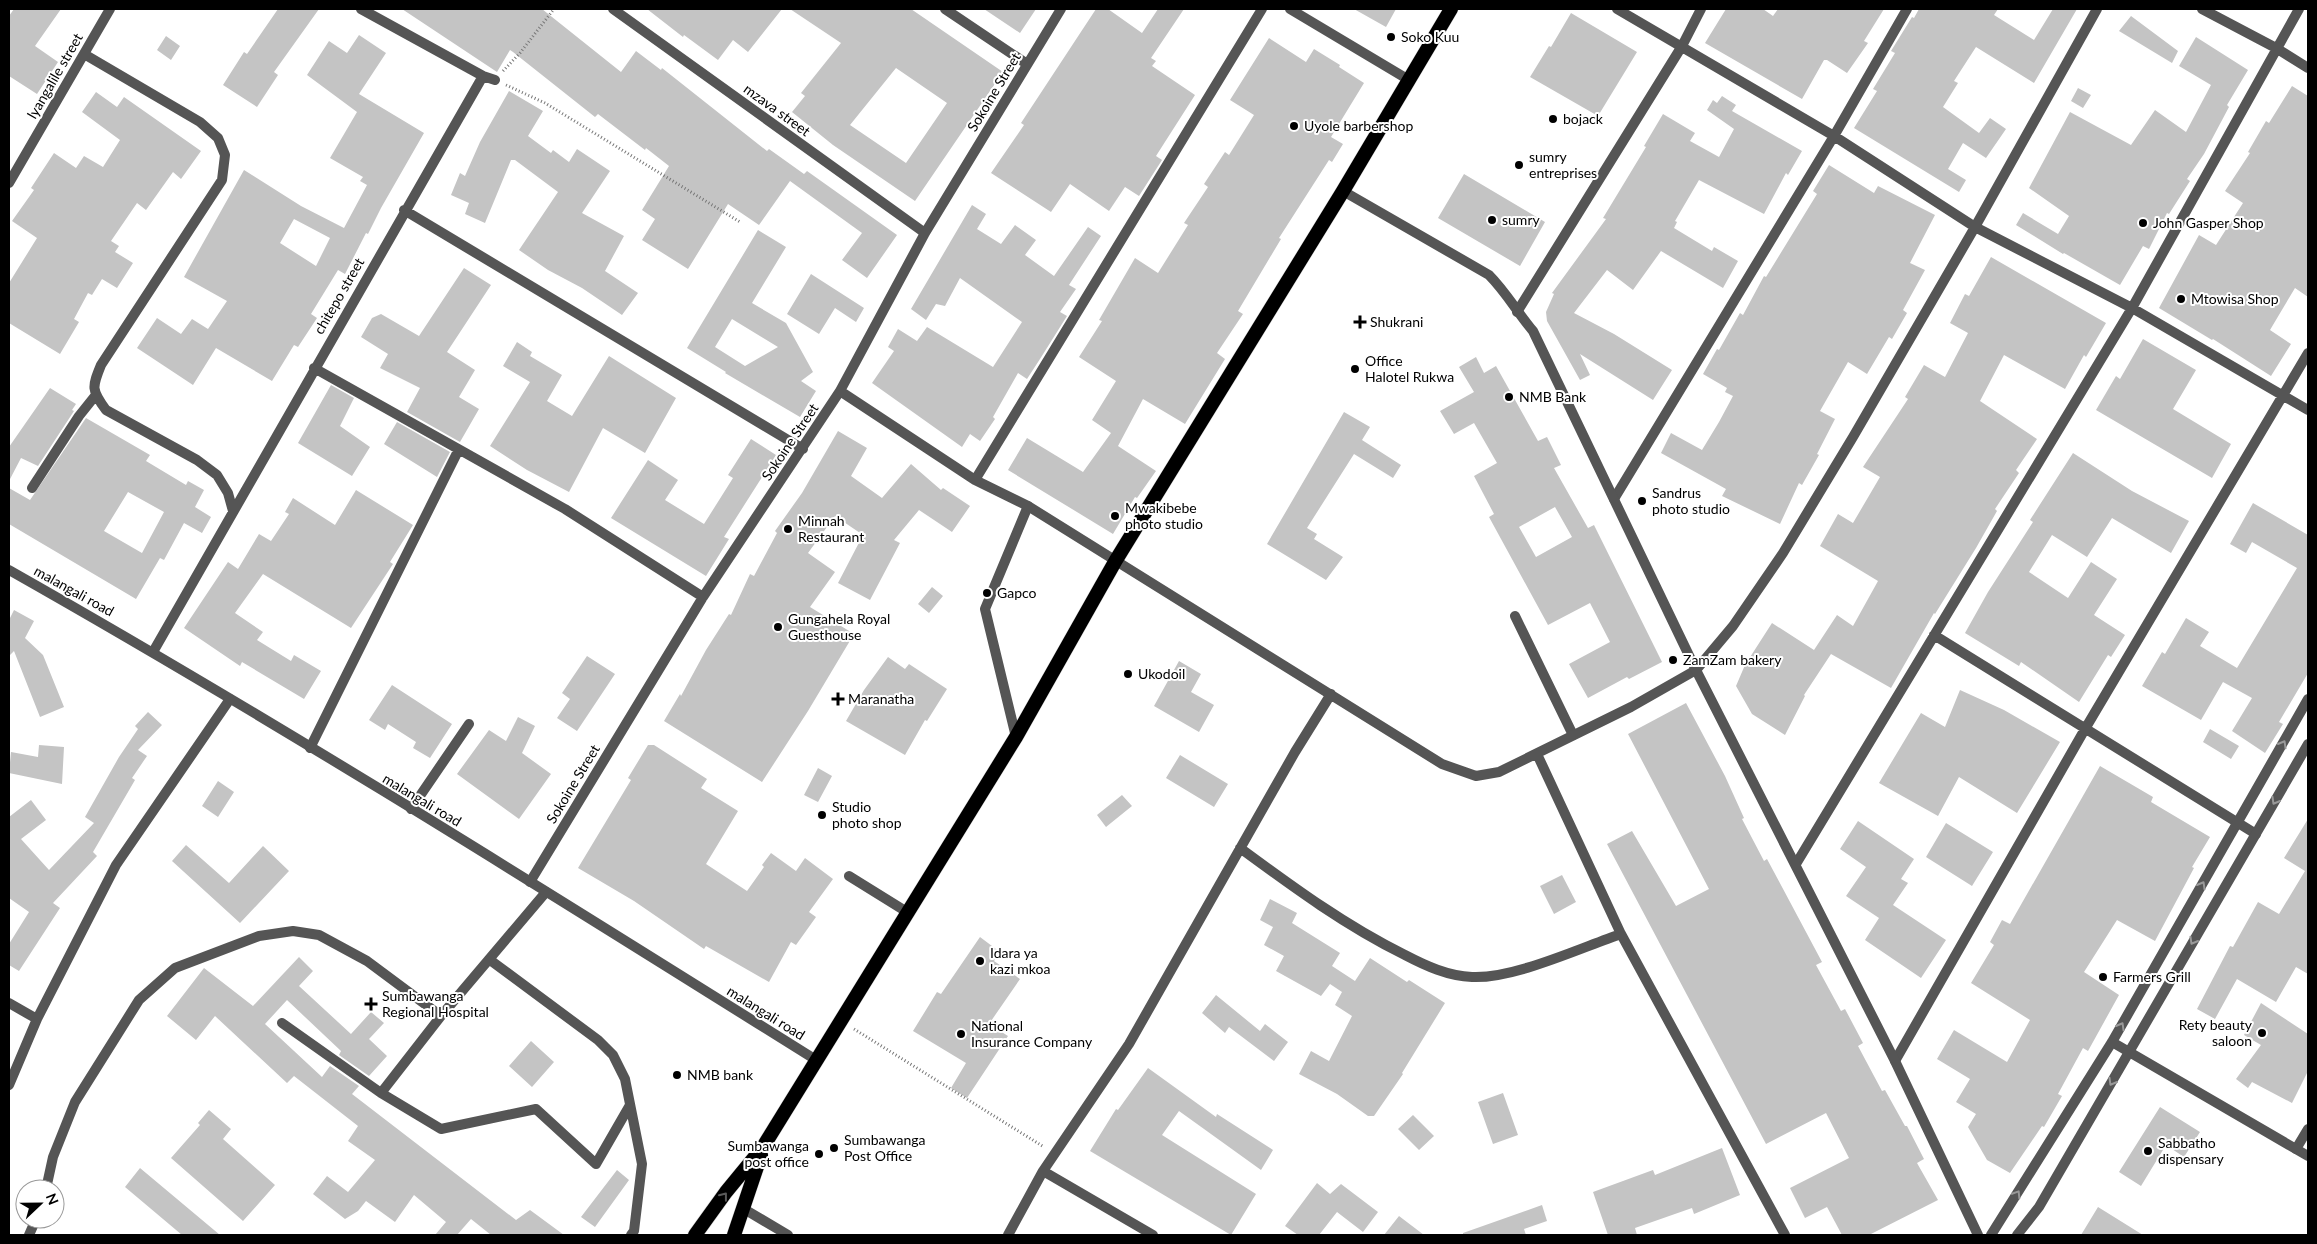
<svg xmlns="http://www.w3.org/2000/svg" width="2317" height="1244" font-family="Lato,sans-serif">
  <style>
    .building { fill: #c4c4c4; fill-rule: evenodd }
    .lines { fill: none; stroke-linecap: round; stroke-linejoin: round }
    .trunk-casing { stroke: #dbdbdb; stroke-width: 15 }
    .path { stroke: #777; stroke-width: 3; stroke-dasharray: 1 2.5; stroke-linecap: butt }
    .service { stroke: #555; stroke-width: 10 }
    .minor { stroke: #555; stroke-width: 10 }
    .tertiary { stroke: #555; stroke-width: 10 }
    .trunk { stroke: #000; stroke-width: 14 }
    .oneway { stroke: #999 }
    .oneway2 { stroke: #595959 }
    .poi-dot { fill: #000; stroke: #fff; stroke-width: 2 }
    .labels { text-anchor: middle; stroke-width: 4; stroke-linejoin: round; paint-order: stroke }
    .poi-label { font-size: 14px; fill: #000; stroke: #fff; text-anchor: start }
    .street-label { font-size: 14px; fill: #000; stroke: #fff }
  </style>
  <rect width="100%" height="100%" fill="#fff"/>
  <path class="building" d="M14,9H61L35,46L58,62L37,94L9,76V16Z
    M278,9H319L274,72L278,75L257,107L223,85L244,52L247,54Z
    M402,9H542L621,72L636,51L661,70L662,68L767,151L769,149L804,174L807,171L897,235L867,278L842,260L862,233L790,181L759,225L728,204L688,269L642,240L655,219L642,210L669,166L646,148L645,150L598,114L595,117L513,52L510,50L497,72Z
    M647,9H782L748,52L733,40L718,60L684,35L683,37Z
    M790,9H911L1003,72L915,201L833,145L792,112L805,96L801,93L841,43ZM896,68L947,103L906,163L850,125Z
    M984,9H1036L1020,33Z
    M1096,9H1108L1142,33L1158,9H1184L1151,58L1156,61L1152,66L1195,95L1156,156L1162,160L1139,196L1125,187L1109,211L1070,184L1051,212L991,173L1024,125L1021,123Z
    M1354,9H1396L1386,27Z
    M1726,9H1763L1773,16L1778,9H1884L1864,41L1868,43L1847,73L1827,60H1824L1802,99L1705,43Z
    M1919,9H1998L1994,15L2034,40L2053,9H2077L2034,83L1976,47L1954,81L1958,83L1943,107L1979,133L1990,118L2006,129L1986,158L1963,143L1948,169L1966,180L1959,192L1854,128L1877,91L1873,89L1895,53L1891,51L1912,17L1914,18Z
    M1571,13L1637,52L1598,116L1530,77L1549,46L1551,47Z
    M2131,16L2178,51L2172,63L2119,31Z
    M359,35L386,53L359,94L424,133L381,208L368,234L366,233L345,274L338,270L311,314L317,318L298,347L294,345L272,381L216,348L193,385L137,348L157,318L181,334L192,319L208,329L227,301L184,277L244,170L301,206L344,228L367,185L360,181L363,177L330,158L357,112L307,75L329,41L347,53ZM294,219L330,238L316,266L280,243Z
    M166,36L180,46L171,60L157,50Z
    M2196,37L2248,70L2227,105L2229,107L2204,154L2187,179L2190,181L2169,214L2167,213L2149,249L2143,246L2120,285L2064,253L2063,254L2016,225L2023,213L2058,234L2069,216L2029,188L2070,112L2131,145L2155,110L2186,132L2211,85L2179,66Z
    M1269,38L1306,62L1314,49L1340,65L1339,67L1364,83L1331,137L1343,144L1332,162L1329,160L1279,238L1281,239L1238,311L1243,314L1217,353L1225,359L1185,424L1143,399L1118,446L1156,471L1137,498L1135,497L1113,534L1008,470L1027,438L1083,472L1111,433L1092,420L1116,381L1079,357L1102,321L1099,320L1135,258L1158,273L1188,225L1184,223L1208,187L1204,184L1225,152L1229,155L1254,115L1230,100Z
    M2292,86L2308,96V297L2295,288L2270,330L2291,344L2271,376L2213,339L2212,340L2159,308L2199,235L2216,245L2243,203L2225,191L2250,153L2248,152L2266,121L2269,123Z
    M2078,88L2091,95L2083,108L2071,101Z
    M509,91L543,111L528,136L551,153L553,150L569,162L577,149L610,171L582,213L624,236L605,271L638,293L622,315L582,288L548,270L519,250L558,192L515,160H511L485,223L465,214L469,203L451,195L460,173L465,176L480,142Z
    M96,92L117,107L124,97L201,151L181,179L173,172L146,210L137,203L111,241L119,246L115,252L133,263L117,288L102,279L92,295L88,293L74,319L79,322L60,354L9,323V283L37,238L12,221L34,190L31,188L54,153L76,168L84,156L103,167L120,140L82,112Z
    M1722,96L1736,105L1732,111L1802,151L1788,175L1786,173L1764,214L1699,180L1675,221L1677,222L1674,228L1712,251L1714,247L1738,261L1723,288L1661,251L1633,290L1607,270L1574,313L1614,334L1672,370L1653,400L1580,354L1590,375L1580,380L1547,321L1546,312L1554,294L1552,293L1606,219L1603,218L1646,147L1644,146L1663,114L1695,133L1690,141L1719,157L1734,129L1707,110L1713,100L1717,103Z
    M1829,165L1874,193L1878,186L1935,215L1910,263L1925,270L1903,310L1907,313L1892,339L1889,337L1867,374L1848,362L1820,411L1835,419L1817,454L1819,455L1802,485L1799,483L1780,524L1722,496L1726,489L1661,453L1671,433L1702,450L1719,422L1733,396L1725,392L1727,388L1703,374L1717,349L1719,350L1740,313L1743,315L1764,276L1766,277L1817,194L1813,191Z
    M1464,174L1545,222L1520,266L1438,218Z
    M972,205L986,214L977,229L1001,244L1015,225L1036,240L1025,255L1054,276L1088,227L1101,236L1069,285L1076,289L1060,312L1067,316L1040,359L1027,379L1018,373L993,417L995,419L980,441L970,434L962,447L872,383L894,351L888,347L898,329L917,341L927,327L993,367L1022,322L960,278L945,306L936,304L926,320L911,309Z
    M758,230L786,247L752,303L786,323L813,372L801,381L816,391L800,417L725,373L726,372L687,348ZM732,319L778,347L745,366L715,347Z
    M1991,257L2106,323L2086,357L2084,355L2065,389L2004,355L1980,401L2037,439L2016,470L2019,473L1995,509L1997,511L1976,548L1935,614L1934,613L1891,688L1831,654L1804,695L1805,696L1785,735L1752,714L1736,686L1745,665L1772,623L1814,650L1837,615L1853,626L1878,581L1820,546L1838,514L1853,523L1880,477L1863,467L1908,399L1905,397L1924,365L1945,377L1968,333L1950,323L1965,294L1969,296Z
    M464,268L491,285L447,352L475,370L459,397L479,409L460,442L407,412L420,388L380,368L388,354L361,337L372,318L381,314L419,336Z
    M811,274L864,308L856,322L835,308L819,334L787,314Z
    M2143,339L2196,370L2173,409L2231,444L2212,478L2096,410L2116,376L2120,379Z
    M517,342L532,352L530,356L562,375L547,401L572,416L609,356L676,398L645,453L603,428L569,492L527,470L490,446L530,382L503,366Z
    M1476,357L1484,373L1496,366L1538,441L1547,437L1561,465L1554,468L1588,528L1594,525L1662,662L1629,679L1627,677L1588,698L1569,664L1610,642L1590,603L1548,625L1489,517L1494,514L1474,476L1497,463L1474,423L1454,434L1440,411L1474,392L1459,367ZM1555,507L1572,537L1536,557L1519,527Z
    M331,385L354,398L340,426L370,447L352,476L298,443Z
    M50,388L76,404L72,410L74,411L38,466L21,458L9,481V447Z
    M1344,412L1370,427L1362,440L1401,465L1393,478L1354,454L1307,528L1317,534L1314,539L1343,557L1326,580L1267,544Z
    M86,418L150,455L146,461L186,485L188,481L204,490L195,507L211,517L202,533L184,523L164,560L160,558L136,599L9,524V488L30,500ZM128,492L164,512L142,553L104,531Z
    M397,422L450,452L437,477L384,444Z
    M838,431L867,448L851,476L882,498L911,464L941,490L943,488L970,506L952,532L919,510L894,540L900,543L870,600L838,583L863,535L835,516L808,553L835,572L810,607L854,634L808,711L762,782L664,721L680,694L681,696L706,650L729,614L731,615L750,574L754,576L777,533L775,531L802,493Z
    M751,439L776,455L724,537L729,539L706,576L611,518L648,460L678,480L665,500L704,524L733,478L728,475Z
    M2073,453L2132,491L2189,521L2171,553L2112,518L2087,557L2052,535L2029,572L2068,598L2091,562L2117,579L2094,615L2125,635L2111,657L2108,655L2079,702L2021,662L2019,666L1965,633L1988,592L2033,522L2030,520Z
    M356,490L413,525L390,562L393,564L351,628L263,574L235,613L263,632L257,640L291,661L294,655L321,671L304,699L242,662L240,666L184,628L228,562L238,569L259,534L271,541L289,514L285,512L293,498L335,525Z
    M2253,503L2308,535V673L2279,722L2283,724L2265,753L2232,731L2252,698L2223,682L2201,720L2142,686L2162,652L2165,654L2186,618L2209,632L2200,646L2237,668L2297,568L2252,542L2246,553L2230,544Z
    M932,587L943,596L929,613L918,604Z
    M14,610L34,621L25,638L43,655L64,707L40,717L14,651L9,656V620Z
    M587,656L615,674L577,731L557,718L570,699L562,693Z
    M888,657L905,669L909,664L947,689L927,721L925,720L905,755L846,721L864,690Z
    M1179,661L1201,674L1191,692L1214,705L1199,732L1154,706Z
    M392,685L452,724L430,758L413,748L416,742L388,724L385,730L369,720Z
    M1960,690L2004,710L2060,742L2017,813L1959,777L1938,816L1879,783L1921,713L1945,727Z
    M1686,703L1725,776L1744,818L1742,819L1764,861L1767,859L1822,962L1816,965L1841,1011L1845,1009L1863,1043L1858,1046L1882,1091L1885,1090L1905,1126H1907L1924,1159L1917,1163L1938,1200L1869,1235H1842L1827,1207L1805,1218L1790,1188L1849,1158L1826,1113L1766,1144L1607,844L1632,831L1676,906L1709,889L1628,734Z
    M148,712L162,725L138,750L147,756L132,778L135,780L93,852L97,856L53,903L60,908L19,971L9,965V944L29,912L9,898V817L31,800L46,820L21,839L49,870L94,823L85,817L119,757L138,729L135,726Z
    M518,717L535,726L522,753L551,774L519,819L457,774L489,730L506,741Z
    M2210,729L2239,746L2231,759L2203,742Z
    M39,745L64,747L62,784L9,773L11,752L38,757Z
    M648,745H654L707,779L701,788L738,811L706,864L747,891L764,867L762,865L771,853L796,871L805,858L833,879L809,912L816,917L796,945L791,942L769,982L706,946L704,949L634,901L578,868L631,780L628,778Z
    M1180,755L1228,784L1214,807L1166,778Z
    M2100,766L2153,797L2151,802L2210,837L2192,867L2194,868L2155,941L2117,920L2084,972L2119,995L2088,1051L2083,1048L2058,1094L2062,1096L2044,1127L2042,1126L2010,1173L1987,1160L1968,1127L1976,1114L1956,1102L1970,1079L1937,1059L1954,1030L2007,1062L2030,1020L1971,983L1994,945L1990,942L2002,920L2010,924Z
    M818,768L832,776L818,802L804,795Z
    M218,781L234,792L218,817L202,806Z
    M1122,795L1132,806L1106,827L1097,815Z
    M2308,819V974L2296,967L2276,1002L2237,979L2215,1019L2197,1009L2230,946L2233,947L2258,902L2279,914L2305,871L2284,858Z
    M1858,821L1914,859L1901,879L1908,883L1893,905L1946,940L1921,978L1865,940L1879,918L1846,896L1866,867L1840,849Z
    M1946,823L1993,852L1972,886L1926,857Z
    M186,845L229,883L263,846L289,871L240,923L172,861Z
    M1562,875L1576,902L1554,914L1540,886Z
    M1270,899L1297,913L1292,923L1340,953L1332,966L1355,981L1370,958L1407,982L1409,980L1445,1003L1402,1073L1403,1074L1374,1116H1368L1337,1094L1299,1074L1311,1051L1329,1061L1352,1016L1335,1005L1342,992L1330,984L1321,996L1276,971L1284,956L1264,945L1273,927L1260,920Z
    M980,937L1000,952L994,961L1020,979L989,1024L1008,1036L967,1098L951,1088L966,1063L913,1031L937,992L941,994Z
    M299,957L313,971L299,986L351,1034L371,1012L384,1023L369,1039L387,1056L369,1076L339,1055L341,1051L287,1000L265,1024L322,1077L330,1066L359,1086L352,1094L516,1220L530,1210L564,1235H491L471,1219L457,1235H435L446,1222L414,1195L395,1222L366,1201L358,1211L345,1219L313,1194L327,1176L348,1192L375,1160L348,1141L358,1126L294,1076L287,1083L215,1016L196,1040L167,1016L204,968L253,1006Z
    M1216,995L1260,1031L1265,1024L1288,1042L1274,1061L1229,1027L1225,1033L1202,1013Z
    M2261,1003L2308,1034V1071L2292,1103L2252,1082L2248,1088L2236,1079L2261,1045L2244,1035Z
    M531,1041L554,1062L532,1087L509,1066Z
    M1148,1068L1216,1117L1217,1114L1273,1150L1261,1170L1179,1111L1162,1135L1256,1194L1231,1235L1090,1151L1116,1109L1118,1110Z
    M1503,1093L1518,1135L1493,1144L1478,1102Z
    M2160,1107L2200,1132L2184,1157L2166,1145L2141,1186L2119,1172Z
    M209,1110L231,1129L223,1139L275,1185L243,1221L171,1158L200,1125L198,1123Z
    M1413,1115L1434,1136L1419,1150L1398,1129Z
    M1722,1148L1740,1195L1694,1214L1692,1208L1635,1228L1637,1235H1608L1593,1192L1653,1170L1655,1175Z
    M140,1168L220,1235H182L125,1187Z
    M617,1170L629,1180L595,1227L581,1217Z
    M1317,1183L1330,1194L1341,1184L1378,1212L1363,1232L1337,1212L1319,1235H1298L1285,1226Z
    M1542,1205L1547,1221L1524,1229L1526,1235H1463V1233Z
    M2098,1207L2143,1235H2081Z
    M1399,1216L1424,1235H1384Z"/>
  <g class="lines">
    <g class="trunk-casing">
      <path id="trunk" d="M695,1235L726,1192L763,1147L1016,737L1116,560L1343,191L1451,9
        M734,1235L761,1155"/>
    </g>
    <path class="path" d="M503,71L520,53L554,9
      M506,85L545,103L740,222
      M854,1029L1044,1147"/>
    <path class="service" d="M1515,616L1573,735
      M1016,737L985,609L1028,506
      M411,809L469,724
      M849,876L907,912
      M490,960L598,1040L613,1055L625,1079L642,1164L634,1231L631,1235
      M282,1023L381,1093L441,1129L536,1109L596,1164L630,1105
      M381,1093L441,1016L546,892
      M46,1189L53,1157L75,1102L139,1000L175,968L259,936L293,931L319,935L367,961L441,1016
      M29,1235L36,1219"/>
    <path class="minor" d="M613,9L925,233
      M945,9L1027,64
      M1290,9L1409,80
      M1617,9L1834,136L1975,227L2132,308L2308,410
      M2202,9L2276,48L2308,68
      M84,54L200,122L218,138L225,155L222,180L101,365C92,387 91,390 106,410L197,460L217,475L228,493L233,511
      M483,76L495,80
      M9,183L110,9
      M404,210L803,449
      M1517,312L1682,46L1701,9
      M314,368L565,509L703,597
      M840,391L975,480L1028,506L1442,764L1476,776L1499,772L1631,707L1696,670L1733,626L1783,553L1853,437L1975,227L2097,9
      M975,480L1262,9
      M32,488L79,416L95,396
      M1614,499L1834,136L1907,9
      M1934,635L2256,834
      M153,652L483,76L361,9
      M310,748L458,451
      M1537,754L1621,934L1785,1235
      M1240,848C1293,887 1346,926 1405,955C1426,966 1448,976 1472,977C1514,979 1580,948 1621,934
      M1796,864L2132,308L2299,9
      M530,882L703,597L840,391L925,233L1061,9
      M9,1003L37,1019
      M1895,1061L2085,729L2308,353
      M9,1085L37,1019L116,865L230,699
      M2296,1149L2308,1129
      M1043,1171L1153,1235
      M1008,1235L1043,1171L1129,1044L1295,752L1331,694"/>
    <path class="tertiary" d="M1343,191L1489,275C1506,292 1517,312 1533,331L1696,670L1895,1061L1978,1235
      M9,570C283,725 549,893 816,1060
      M2112,1042L2308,1156
      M744,1209L788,1235
      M1991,1235L2112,1042L2308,699
      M2017,1235L2039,1207L2308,744"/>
    <use href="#trunk" class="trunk"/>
  </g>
  <defs><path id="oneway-chevron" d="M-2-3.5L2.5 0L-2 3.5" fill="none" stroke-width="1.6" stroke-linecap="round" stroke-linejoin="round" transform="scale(1.25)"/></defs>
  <g class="oneway">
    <use href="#oneway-chevron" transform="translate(2283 744) rotate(-60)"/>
    <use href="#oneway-chevron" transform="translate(2275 801) rotate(120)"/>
    <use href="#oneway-chevron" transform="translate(2202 885) rotate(-60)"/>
    <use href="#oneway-chevron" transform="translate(2193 941) rotate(120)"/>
    <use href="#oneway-chevron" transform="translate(2121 1026) rotate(-60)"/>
    <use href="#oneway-chevron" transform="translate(2112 1082) rotate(120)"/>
    <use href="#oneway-chevron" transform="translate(2017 1194) rotate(-58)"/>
  </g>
  <use class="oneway2" href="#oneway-chevron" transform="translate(724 1196) rotate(-52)"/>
  <g class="poi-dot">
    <circle cx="1391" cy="37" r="5"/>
    <circle cx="1553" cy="119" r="5"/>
    <circle cx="1294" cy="126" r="5"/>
    <circle cx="1519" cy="165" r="5"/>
    <circle cx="1492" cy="220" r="5"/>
    <circle cx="2143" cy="223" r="5"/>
    <circle cx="2181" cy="299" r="5"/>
    <path d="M1357.5 314.5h5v5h5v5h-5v5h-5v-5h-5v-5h5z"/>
    <circle cx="1355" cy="369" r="5"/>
    <circle cx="1509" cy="397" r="5"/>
    <circle cx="1642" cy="501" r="5"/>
    <circle cx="1115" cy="516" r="5"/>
    <circle cx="788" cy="529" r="5"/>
    <circle cx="987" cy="593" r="5"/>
    <circle cx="778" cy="627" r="5"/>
    <circle cx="1673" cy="660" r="5"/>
    <circle cx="1128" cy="674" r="5"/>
    <path d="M835.5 691.5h5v5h5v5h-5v5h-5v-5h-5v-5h5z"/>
    <circle cx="822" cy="815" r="5"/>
    <circle cx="980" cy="961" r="5"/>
    <circle cx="2103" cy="977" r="5"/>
    <path d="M368.5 996.5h5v5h5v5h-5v5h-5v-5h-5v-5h5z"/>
    <circle cx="2262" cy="1033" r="5"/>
    <circle cx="961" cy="1034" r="5"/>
    <circle cx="677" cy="1075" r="5"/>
    <circle cx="834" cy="1148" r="5"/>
    <circle cx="2148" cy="1151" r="5"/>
    <circle cx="819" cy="1154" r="5"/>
  </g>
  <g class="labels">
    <g class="poi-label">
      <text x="1401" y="42">Soko Kuu</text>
      <text x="1563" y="124">bojack</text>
      <text x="1304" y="131">Uyole barbershop</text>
      <text x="1529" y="162">sumry<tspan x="1529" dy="16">entreprises</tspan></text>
      <text x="1502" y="225">sumry</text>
      <text x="2153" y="228">John Gasper Shop</text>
      <text x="2191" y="304">Mtowisa Shop</text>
      <text x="1370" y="327">Shukrani</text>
      <text x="1365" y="366">Office<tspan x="1365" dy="16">Halotel Rukwa</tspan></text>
      <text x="1519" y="402">NMB Bank</text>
      <text x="1652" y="498">Sandrus<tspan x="1652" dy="16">photo studio</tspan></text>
      <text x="1125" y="513">Mwakibebe<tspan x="1125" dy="16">photo studio</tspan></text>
      <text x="798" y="526">Minnah<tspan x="798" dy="16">Restaurant</tspan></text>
      <text x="997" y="598">Gapco</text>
      <text x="788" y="624">Gungahela Royal<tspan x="788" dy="16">Guesthouse</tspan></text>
      <text x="1683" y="665">ZamZam bakery</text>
      <text x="1138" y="679">Ukodoil</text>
      <text x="848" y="704">Maranatha</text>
      <text x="832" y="812">Studio<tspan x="832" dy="16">photo shop</tspan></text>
      <text x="990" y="958">Idara ya<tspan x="990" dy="16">kazi mkoa</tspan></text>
      <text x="2113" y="982">Farmers Grill</text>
      <text x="382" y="1001">Sumbawanga<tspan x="382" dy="16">Regional Hospital</tspan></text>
      <text x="2252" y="1030" text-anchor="end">Rety beauty<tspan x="2252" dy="16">saloon</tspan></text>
      <text x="971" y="1031">National<tspan x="971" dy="16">Insurance Company</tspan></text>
      <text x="687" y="1080">NMB bank</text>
      <text x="844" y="1145">Sumbawanga<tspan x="844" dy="16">Post Office</tspan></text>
      <text x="2158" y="1148">Sabbatho<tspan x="2158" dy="16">dispensary</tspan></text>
      <text x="809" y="1151" text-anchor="end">Sumbawanga<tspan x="809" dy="16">post office</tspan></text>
    </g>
    <g class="street-label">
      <text transform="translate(55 76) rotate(-60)" y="5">lyangalile street</text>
      <text transform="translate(994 92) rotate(-59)" y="5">Sokoine Street</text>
      <text transform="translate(777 110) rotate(36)" y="5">mzava street</text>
      <text transform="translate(339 296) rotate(-60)" y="5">chitepo street</text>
      <text transform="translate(790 442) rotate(-56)" y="5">Sokoine Street</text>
      <text transform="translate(74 591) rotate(29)" y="5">malangali road</text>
      <text transform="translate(573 784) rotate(-59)" y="5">Sokoine Street</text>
      <text transform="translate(422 800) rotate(31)" y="5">malangali road</text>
      <text transform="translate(766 1013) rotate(32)" y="5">malangali road</text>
    </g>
  </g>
  <rect width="2317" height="1244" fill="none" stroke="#000000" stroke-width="20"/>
  <g transform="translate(40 1204) rotate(68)"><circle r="24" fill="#ffffff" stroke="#999999"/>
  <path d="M0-4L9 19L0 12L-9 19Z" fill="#000000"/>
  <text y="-8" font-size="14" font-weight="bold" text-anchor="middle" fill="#000000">N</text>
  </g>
</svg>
